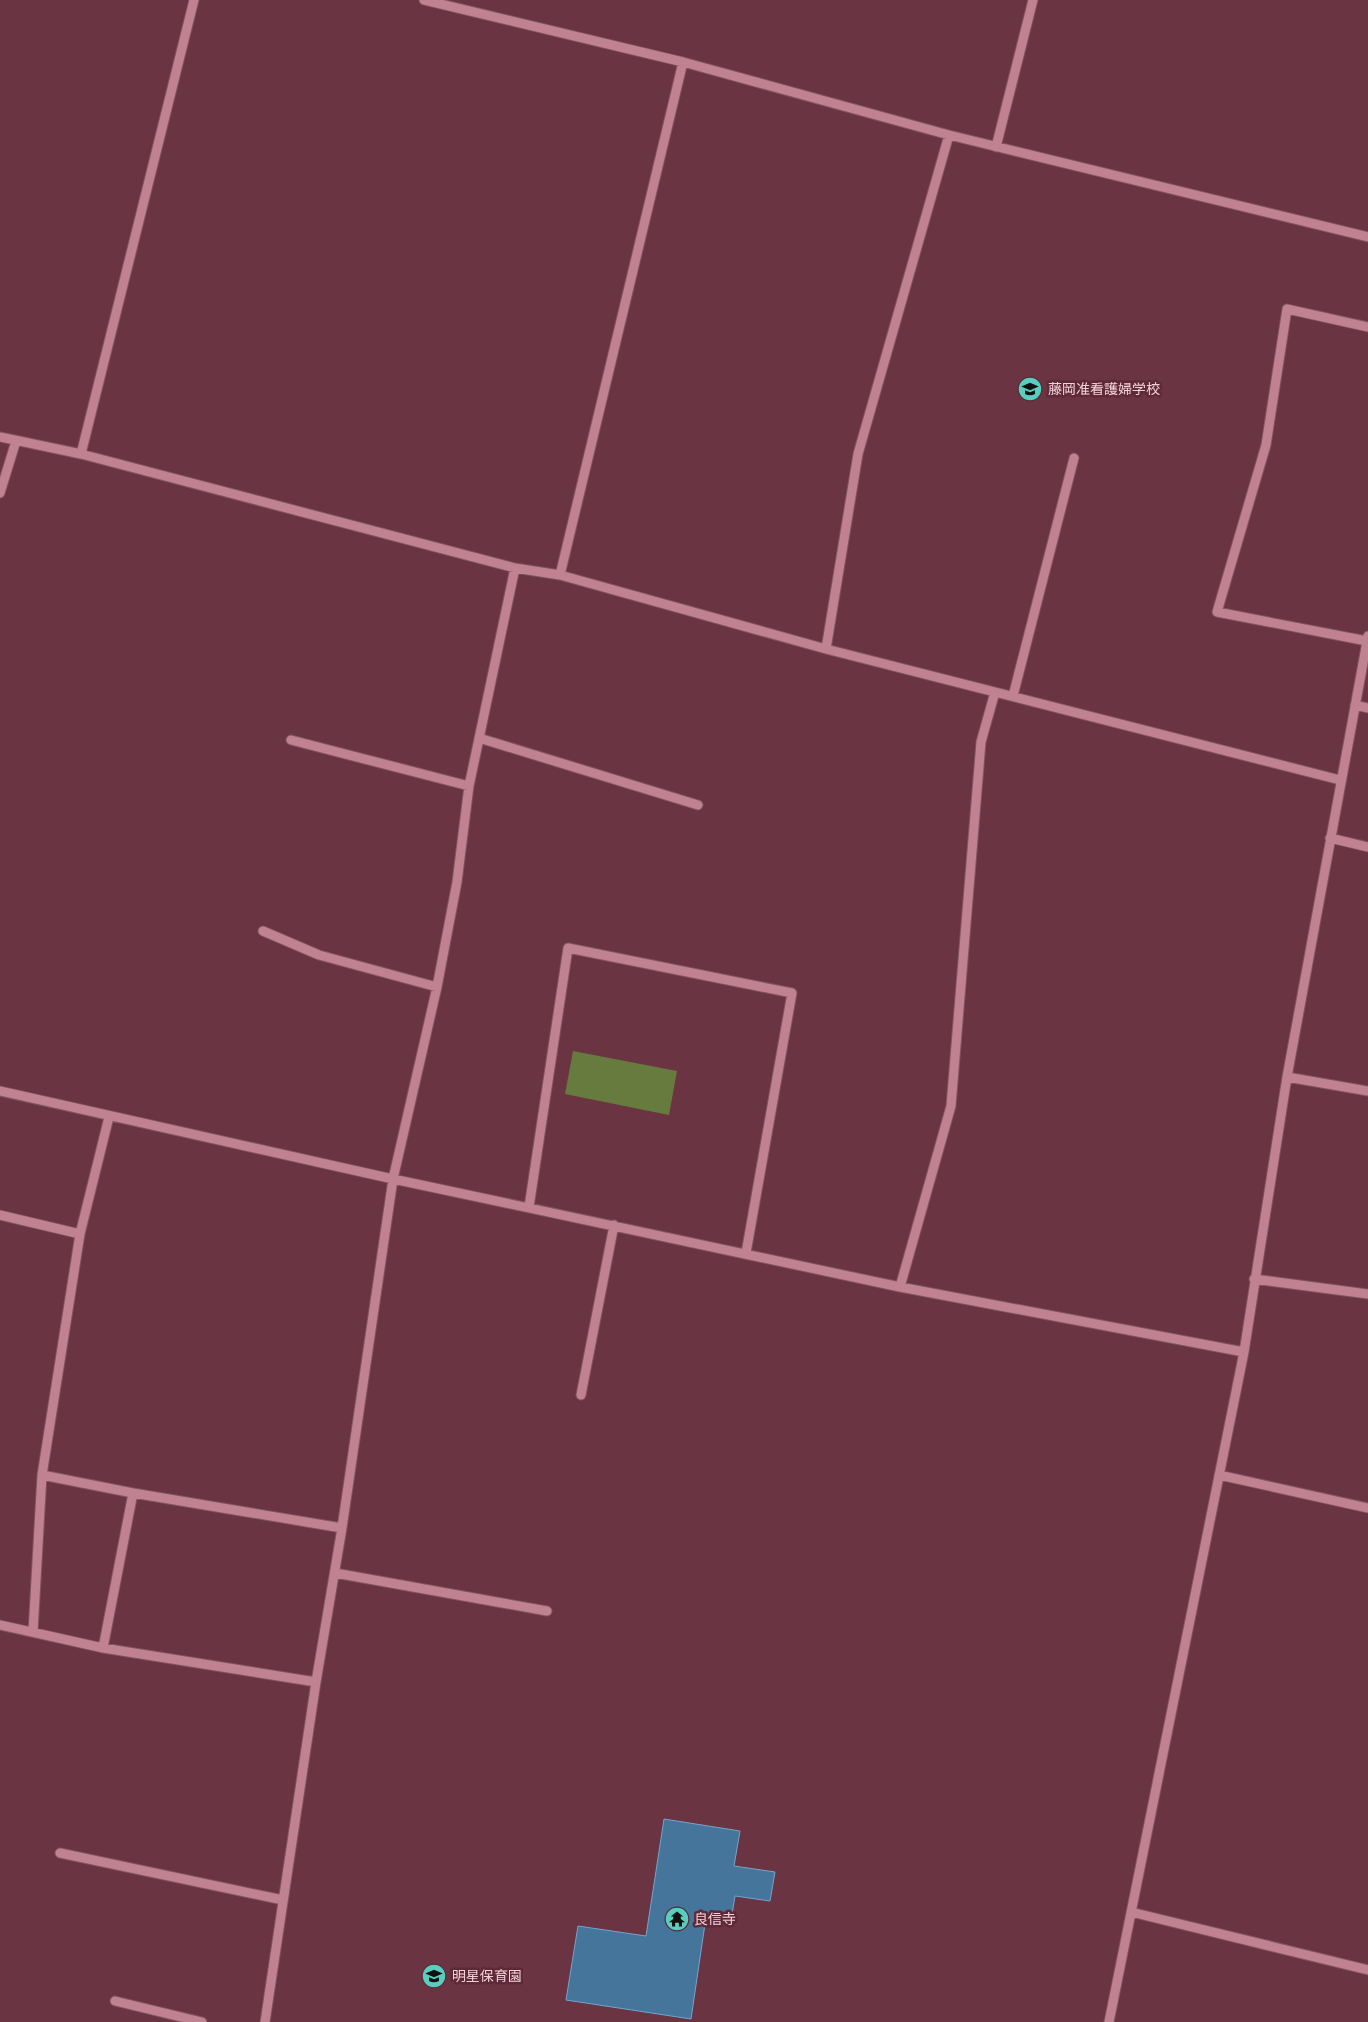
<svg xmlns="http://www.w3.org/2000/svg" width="1368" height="2022" font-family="Overpass,'Noto Sans JP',sans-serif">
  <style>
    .green { fill: #677b3e }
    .building { fill: #45759b; stroke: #73a5cd }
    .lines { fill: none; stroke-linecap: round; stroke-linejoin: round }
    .minor-casing { stroke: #815461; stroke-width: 11 }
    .minor { stroke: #c08190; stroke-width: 9 }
    .labels { text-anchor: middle; stroke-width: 5; stroke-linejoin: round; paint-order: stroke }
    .poi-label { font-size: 14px; fill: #f3d0d8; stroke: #5e2938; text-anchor: start }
  </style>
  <rect width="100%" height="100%" fill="#6a3442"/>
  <path class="green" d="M573,1051L677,1071L669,1115L565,1094Z"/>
  <path class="building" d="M664,1819L740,1831L734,1866L775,1872L770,1901L735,1896L731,1921L706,1917L691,2019L566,2000L578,1926L646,1936Z"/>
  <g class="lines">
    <g class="minor-casing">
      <path id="minor" d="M424,0L683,62L949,135L1368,237
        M996,147L1033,0
        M0,437L81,454L515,568L560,575L826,649L1340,780
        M81,454L194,0
        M0,493L16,441
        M560,575L683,62
        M1367,641L1217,612L1266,445L1287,309L1368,327
        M826,649L858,454L949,135
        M1013,696L1074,458
        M1355,705L1368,708
        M479,738L698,805
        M291,740L469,786
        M1330,838L1368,847
        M263,931L319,955L437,987
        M1287,1077L1368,1091
        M0,1091L393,1179L900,1287L1244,1352
        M529,1207L568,948L792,993L746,1253
        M0,1215L80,1234
        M1254,1279L1368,1294
        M900,1287L951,1106L981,742L995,692
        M581,1395L614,1225
        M42,1475L133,1493L103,1648
        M1219,1475L1368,1508
        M133,1493L342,1528
        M335,1573L547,1611
        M0,1625L103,1648L316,1682
        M33,1632L42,1475L80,1234L109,1117
        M60,1853L283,1900
        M1131,1912L1368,1970
        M115,2001L202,2022
        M265,2022L316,1682L342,1528L393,1179L437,987L457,882L469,786L515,568
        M1109,2022L1244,1352L1287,1077L1368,636"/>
    </g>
    <use href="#minor" class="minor"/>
  </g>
  <defs>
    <g id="university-disc" transform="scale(1.25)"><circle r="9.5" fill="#59cebf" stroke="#5e2938"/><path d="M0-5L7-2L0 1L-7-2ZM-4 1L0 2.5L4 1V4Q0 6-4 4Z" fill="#111"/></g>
    <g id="temple-disc" transform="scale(1.25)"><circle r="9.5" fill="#59cebf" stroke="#5e2938"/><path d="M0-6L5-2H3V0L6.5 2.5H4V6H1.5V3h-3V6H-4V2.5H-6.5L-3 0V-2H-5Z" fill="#111"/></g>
    <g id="school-disc" transform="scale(1.25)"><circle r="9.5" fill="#59cebf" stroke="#5e2938"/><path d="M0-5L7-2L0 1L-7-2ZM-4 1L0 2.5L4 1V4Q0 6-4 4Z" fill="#111"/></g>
  </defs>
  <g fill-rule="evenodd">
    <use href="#university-disc" x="1030" y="389"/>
    <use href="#temple-disc" x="677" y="1919"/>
    <use href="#school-disc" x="434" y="1976"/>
  </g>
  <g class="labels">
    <g class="poi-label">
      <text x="1048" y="394">藤岡准看護婦学校</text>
      <text x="694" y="1924">良信寺</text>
      <text x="452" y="1981">明星保育園</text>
    </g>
  </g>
</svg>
